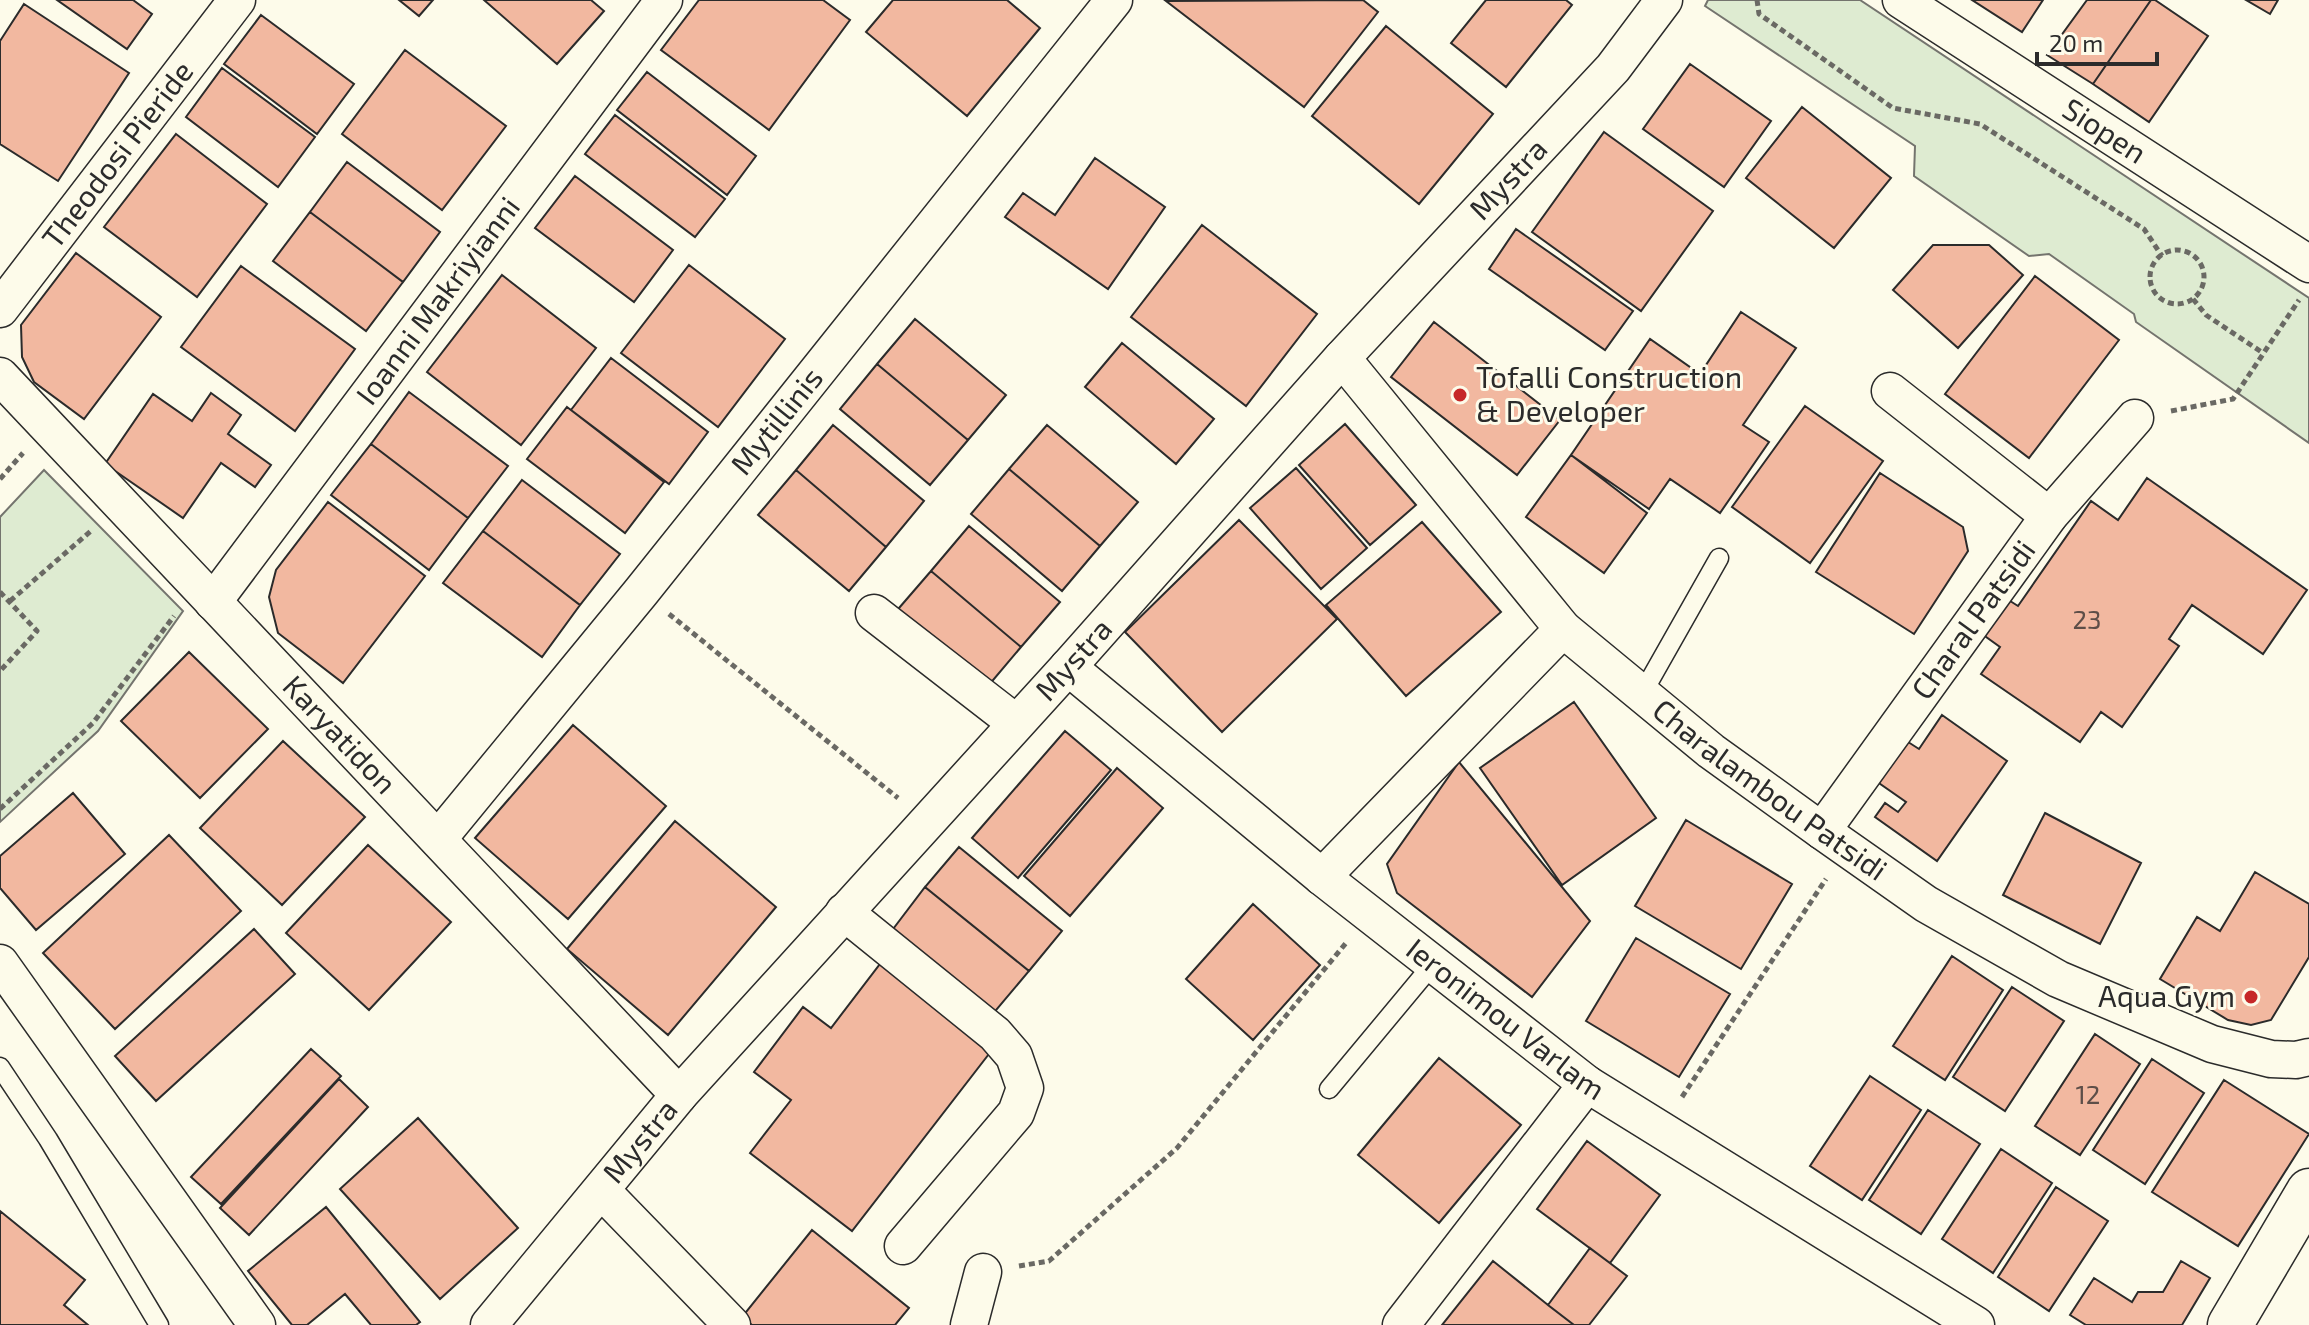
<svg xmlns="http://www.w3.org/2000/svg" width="2309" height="1325" font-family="'Exo 2',sans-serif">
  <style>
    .green { fill: #deebd1; stroke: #74746e; stroke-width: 2 }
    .building { fill: #f2b8a0; stroke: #2b2b2b; stroke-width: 2 }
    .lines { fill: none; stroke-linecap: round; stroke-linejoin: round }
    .service-casing { stroke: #2b2b2b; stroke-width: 21 }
    .minor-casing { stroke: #2b2b2b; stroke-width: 39 }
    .secondary-casing { stroke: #2b2b2b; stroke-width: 47 }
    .path { stroke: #6a6964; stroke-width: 5; stroke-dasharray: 6 4; stroke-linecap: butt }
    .service { stroke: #fdfbea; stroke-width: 18 }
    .minor { stroke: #fdfbea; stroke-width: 36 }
    .secondary { stroke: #fdfbea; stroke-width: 44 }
    .poi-dot { fill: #c62828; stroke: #fdfbea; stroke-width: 3 }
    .labels { text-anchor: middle; stroke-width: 6; stroke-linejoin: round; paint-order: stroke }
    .number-label { font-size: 26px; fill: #5d4e48 }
    .street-label { font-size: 30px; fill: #2b2b2b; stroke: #fdfbea }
    .poi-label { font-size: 30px; fill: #2b2b2b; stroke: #fdfbea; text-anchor: start }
  </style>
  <rect width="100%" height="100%" fill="#fdfbea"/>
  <path class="green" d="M1708,0H1860L2309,298V443L2136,322L2134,314L2049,254L2029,256L1914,176L1915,146L1705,6Z
    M44,470L183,611L98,731L0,822V517Z"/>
  <path class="building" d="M57,0H133L152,14L127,49Z
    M399,0H433L419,16Z
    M484,0H591L604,11L557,64Z
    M699,0H823L850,20L769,130L661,50Z
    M893,0H1007L1040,28L967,116L866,32Z
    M1363,0L1378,12L1304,107L1166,1Z
    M1486,0H1566L1572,5L1506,87L1451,43Z
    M1972,0H2043L2022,32Z
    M2087,0H2151L2093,84L2047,55Z
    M2151,0H2155L2208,36L2149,122L2093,84Z
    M2246,0H2278L2270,14Z
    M24,4L129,73L58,181L0,144V41Z
    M261,15L354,84L317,134L224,64Z
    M1386,26L1493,114L1419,204L1312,116Z
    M405,50L506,126L442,210L342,134Z
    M1690,64L1771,121L1724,187L1643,129Z
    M222,68L315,137L278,187L186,117Z
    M647,72L756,156L727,195L617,110Z
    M1802,107L1891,178L1834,248L1746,178Z
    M615,115L725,199L695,237L585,154Z
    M1604,132L1713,211L1641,311L1532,232Z
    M176,134L267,204L197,297L104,227Z
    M1095,158L1165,207L1108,289L1005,217L1023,193L1055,215Z
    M347,162L440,232L403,282L310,212Z
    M575,176L673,250L634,302L535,228Z
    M310,212L403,282L366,331L273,261Z
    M1202,225L1317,314L1246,406L1131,317Z
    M1516,229L1633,311L1605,350L1489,269Z
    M1933,245H1989L2023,275L1958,348L1893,290Z
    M76,253L161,317L84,419L34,382L22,357L21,325Z
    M689,265L785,339L718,427L621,353Z
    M241,266L355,349L295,431L181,347Z
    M502,275L596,348L521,445L427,372Z
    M2035,276L2119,340L2029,458L1945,394Z
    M1741,312L1796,348L1743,425L1769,442L1720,513L1670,479L1649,509L1571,455L1650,339L1700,374Z
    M915,319L1006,395L968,440L877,364Z
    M1434,322L1560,420L1517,475L1391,377Z
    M1122,343L1214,419L1176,464L1085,387Z
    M611,358L708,432L669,484L571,410Z
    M877,364L968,440L930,485L840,409Z
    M409,392L508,466L468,518L371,444Z
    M211,393L241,415L228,434L271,465L255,487L221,463L183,518L105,464L153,394L192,421Z
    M1805,406L1883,461L1810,563L1732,507Z
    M567,407L664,482L625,533L527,459Z
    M1345,424L1416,505L1370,545L1299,465Z
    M833,425L924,501L886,547L796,470Z
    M1047,425L1138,502L1100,546L1009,469Z
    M371,444L468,518L429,570L331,495Z
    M1571,455L1647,513L1604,573L1526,517Z
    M1296,468L1367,548L1321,589L1250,508Z
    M1009,469L1100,546L1062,591L971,514Z
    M796,470L886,547L849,591L758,515Z
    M1880,473L1963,527L1968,551L1914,634L1816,572Z
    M2147,478L2307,590L2263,654L2192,605L2169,639L2179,646L2122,727L2101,712L2080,742L1981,674L2000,647L1982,634L2007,599L2018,606L2091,501L2118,520Z
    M522,480L620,554L580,605L483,531Z
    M328,502L425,576L343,683L278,633L269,597L276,570Z
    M1239,520L1337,619L1222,732L1125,632Z
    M1422,522L1501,612L1406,696L1326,605Z
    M969,526L1060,602L1021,647L931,571Z
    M483,531L580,605L542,657L443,583Z
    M931,571L1021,647L983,692L893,615Z
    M189,652L268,729L200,798L121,721Z
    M1574,702L1656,818L1562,885L1480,768Z
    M1942,715L2007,761L1937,861L1875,817L1885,803L1898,812L1906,802L1876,781L1905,740L1919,749Z
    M573,725L666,806L568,919L475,838Z
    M1065,731L1111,770L1018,878L972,838Z
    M283,741L365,817L282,905L200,828Z
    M1459,762L1590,921L1532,997L1397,893L1387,864Z
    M1117,768L1163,808L1070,916L1024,876Z
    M73,793L125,854L36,930L0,888V856Z
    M2045,813L2141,863L2100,944L2003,895Z
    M1686,820L1792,884L1741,969L1635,906Z
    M675,821L776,907L668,1035L567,949Z
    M169,835L241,911L115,1029L43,953Z
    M368,845L451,922L369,1010L286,933Z
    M959,847L1062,931L1029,971L925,887Z
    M2255,872L2309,904V957L2271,1020L2251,1025L2228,1020L2160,979L2197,917L2220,931Z
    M925,887L1029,971L986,1022L887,937Z
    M1253,904L1320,965L1253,1040L1186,979Z
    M254,929L295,974L156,1101L115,1056Z
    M1636,938L1730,994L1679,1077L1586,1021Z
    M1952,956L2003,990L1945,1080L1893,1046Z
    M880,964L992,1050L852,1231L750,1153L791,1100L754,1072L803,1007L831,1028Z
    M2012,987L2064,1021L2005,1111L1953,1077Z
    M2095,1034L2140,1064L2080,1155L2035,1126Z
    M311,1049L341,1076L221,1204L191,1177Z
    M1439,1058L1521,1125L1439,1223L1358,1155Z
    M2152,1059L2204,1093L2145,1184L2093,1150Z
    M1870,1076L1921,1110L1862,1200L1810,1166Z
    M339,1079L368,1107L249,1235L220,1208Z
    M2224,1080L2309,1134L2238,1246L2152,1192Z
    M1928,1110L1980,1144L1921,1234L1869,1200Z
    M418,1118L518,1228L440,1299L340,1189Z
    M1587,1141L1660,1195L1610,1263L1537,1209Z
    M2001,1149L2052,1183L1993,1273L1942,1239Z
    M2056,1187L2108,1221L2049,1311L1998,1277Z
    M326,1207L420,1322L416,1325H371L345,1294L307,1325H292L248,1271Z
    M0,1211L85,1280L64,1305L88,1325H0Z
    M812,1230L909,1308L895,1325H752L742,1317Z
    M1590,1248L1627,1276L1589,1325H1574L1548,1305Z
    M1493,1261L1548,1305L1574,1325H1442Z
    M2181,1261L2210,1278L2182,1325H2086L2070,1315L2094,1278L2132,1302L2138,1292H2163Z"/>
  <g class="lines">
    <g class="service-casing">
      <path id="service" d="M1642,694L1719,558
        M0,1067L48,1139L159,1325
        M1329,1089L1433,964"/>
    </g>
    <g class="minor-casing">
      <g id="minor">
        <path id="s1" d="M1901,0L2309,264"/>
        <path id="s2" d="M0,309L237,0"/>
        <path id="s3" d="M1342,358L1563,629L1711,751L1822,831L1926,904L2058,979L2212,1044L2271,1059L2296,1060L2309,1057"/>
        <path id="s4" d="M0,376L679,1095"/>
        <path d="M1890,391L2049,516"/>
        <path id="s5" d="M213,602L664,0"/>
        <path d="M874,613L1016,723"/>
        <path id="s6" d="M1068,667L1322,877L1587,1084L1976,1325"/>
        <path id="s7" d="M1822,831L2049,516L2135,418"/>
        <path id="s8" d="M438,839L641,592L1114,0"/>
        <path d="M1322,877L1563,629"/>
        <path d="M844,912L995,1034L1014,1056L1025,1088L1016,1113L903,1246"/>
        <path d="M0,963L257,1325"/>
        <path d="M602,1191L732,1325"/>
        <path id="s9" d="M489,1325L679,1095L1068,667L1342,358L1613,68L1664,0"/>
        <path d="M969,1325L983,1272"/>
        <path d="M1401,1325L1587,1084"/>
      </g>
    </g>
    <g class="secondary-casing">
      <path id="secondary" d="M2230,1325L2309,1191"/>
    </g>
    <path class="path" d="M1757,0L1759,14L1893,108L1980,124L2144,229L2162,256
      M2150 277a27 27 0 1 1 54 0a27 27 0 1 1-54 0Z
      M2193,299L2206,315L2263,353
      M2171,411L2233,399L2299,300
      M0,479L23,453
      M0,592L37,631L0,671
      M10,601L92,530
      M669,614L898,798
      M0,809L93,723L174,616
      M1682,1097L1826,879
      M1019,1266L1049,1261L1177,1148L1346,943"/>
    <use href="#service" class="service"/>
    <use href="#minor" class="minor"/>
    <use href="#secondary" class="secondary"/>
  </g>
  <g class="poi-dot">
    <circle cx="1460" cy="395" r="8"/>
    <circle cx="2251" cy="997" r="8"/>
  </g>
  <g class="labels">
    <g class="number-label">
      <text x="2087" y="629">23</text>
      <text x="2088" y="1104">12</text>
    </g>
    <g class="street-label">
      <text dy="10" stroke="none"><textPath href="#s1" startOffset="242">Siopen</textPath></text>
      <text dy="10" stroke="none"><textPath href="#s2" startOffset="194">Theodosi Pieride</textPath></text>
      <text dy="10" stroke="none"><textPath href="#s9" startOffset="1534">Mystra</textPath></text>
      <text dy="10" stroke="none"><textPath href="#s5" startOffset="376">Ioanni Makriyianni</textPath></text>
      <text dy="10" stroke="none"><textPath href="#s8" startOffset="538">Mytillinis</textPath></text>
      <text dy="10" stroke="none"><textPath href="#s7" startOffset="260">Charal Patsidi</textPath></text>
      <text dy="10" stroke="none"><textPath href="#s9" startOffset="886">Mystra</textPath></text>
      <text dy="10" stroke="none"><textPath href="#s4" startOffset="494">Karyatidon</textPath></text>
      <text dy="10" stroke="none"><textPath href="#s3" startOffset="612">Charalambou Patsidi</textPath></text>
      <text dy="10" stroke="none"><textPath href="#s6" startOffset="562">Ieronimou Varlam</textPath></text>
      <text dy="10" stroke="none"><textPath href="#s9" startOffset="238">Mystra</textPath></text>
    </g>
    <g class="poi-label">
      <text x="1476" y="388">Tofalli Construction<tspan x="1476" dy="34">&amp; Developer</tspan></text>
      <text x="2235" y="1007" text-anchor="end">Aqua Gym</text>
    </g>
  </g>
  <path d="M2037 52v12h120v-12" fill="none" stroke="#2b2b2b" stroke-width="4"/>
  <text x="2049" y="52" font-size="24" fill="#2b2b2b" stroke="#fdfbea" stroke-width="6" paint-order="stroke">20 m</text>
</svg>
